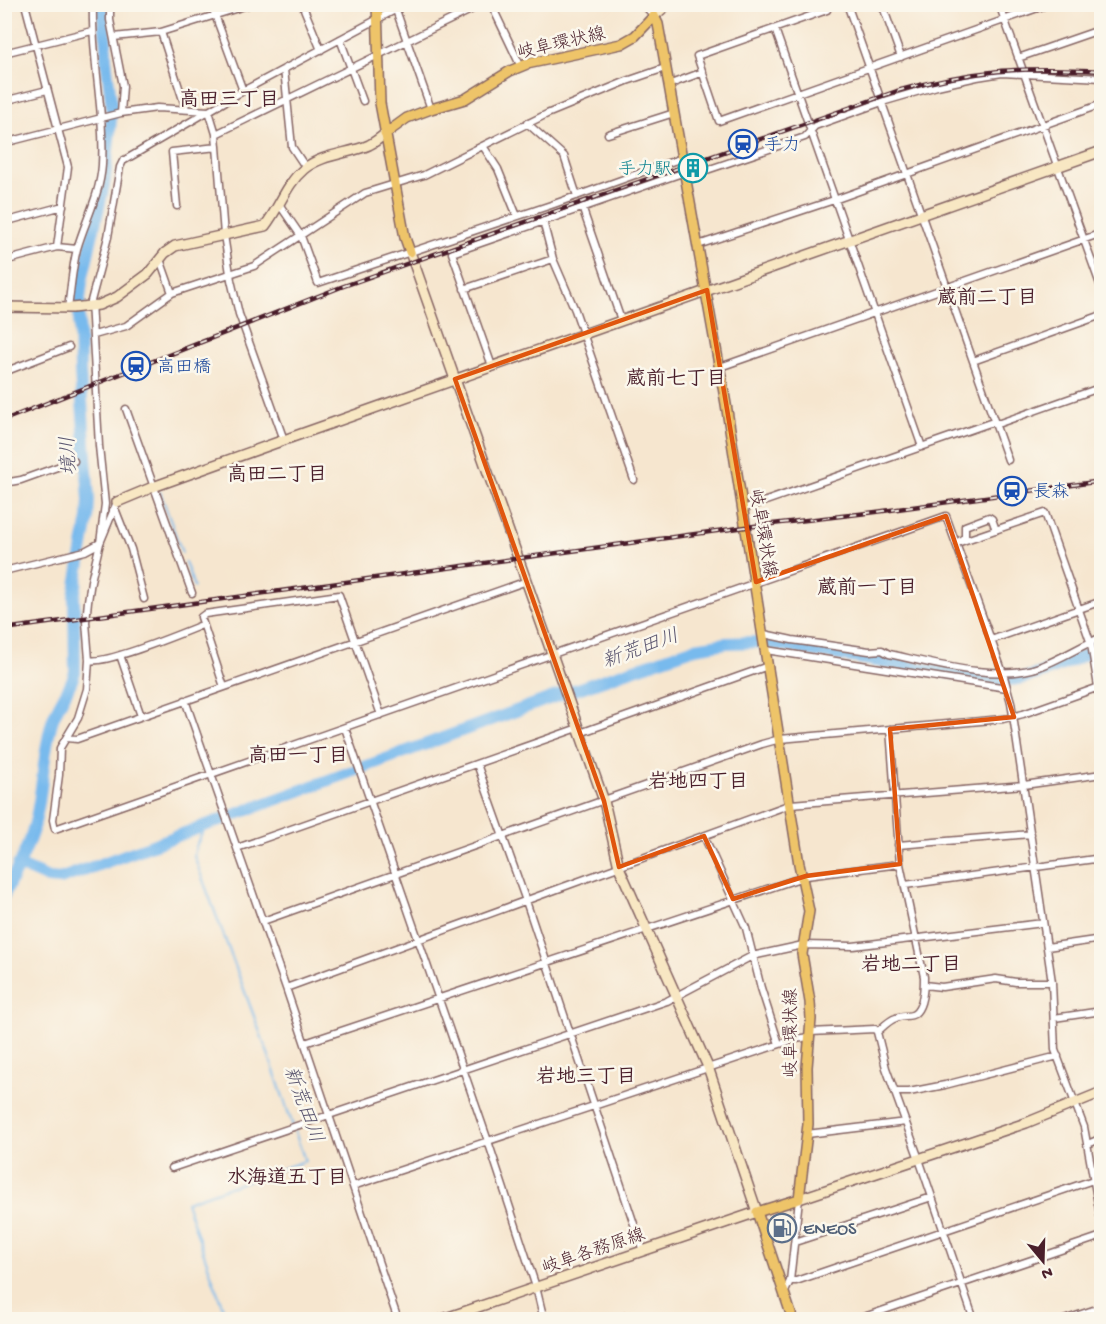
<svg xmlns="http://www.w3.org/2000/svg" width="1106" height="1324" font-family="'Gochi Hand','Klee One',sans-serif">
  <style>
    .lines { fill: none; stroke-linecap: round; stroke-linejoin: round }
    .stream { stroke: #78baed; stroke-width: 2 }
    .river { stroke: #78baed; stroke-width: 12 }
    .street-casing { stroke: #866564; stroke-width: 9 }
    .secondary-casing { stroke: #866564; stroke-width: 12 }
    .primary-casing { stroke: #866564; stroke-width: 12 }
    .street { stroke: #fff; stroke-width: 6 }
    .secondary { stroke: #f8e7c3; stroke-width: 9 }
    .primary { stroke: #eec469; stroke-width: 9 }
    .rail-casing { stroke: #4a1f2b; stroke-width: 4.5 }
    .rail { stroke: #fbf7ec; stroke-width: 2; stroke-dasharray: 7; stroke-linecap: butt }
    .marked { fill: none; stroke: #e0560e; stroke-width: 4.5; stroke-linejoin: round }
    .labels { text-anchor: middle; stroke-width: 5; stroke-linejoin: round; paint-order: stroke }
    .street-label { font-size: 18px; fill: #4a1f2b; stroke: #fbf7ec }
    .transit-label { font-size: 18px; fill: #164399; stroke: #fbf7ec; text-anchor: start }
    .culture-label { font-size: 18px; fill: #0d838f; stroke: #fbf7ec; text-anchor: end }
    .service-label { font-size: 18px; fill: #4e5e75; stroke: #fbf7ec; text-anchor: start }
    .neighbourhood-label { font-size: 20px; font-weight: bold; fill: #4a1f2b; stroke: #fbf7ec }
    .water-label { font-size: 20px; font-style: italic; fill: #5a556f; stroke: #fbf7ec }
  </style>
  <rect width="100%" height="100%" fill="#fbf7ec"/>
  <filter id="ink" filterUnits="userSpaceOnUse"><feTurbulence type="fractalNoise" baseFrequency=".0167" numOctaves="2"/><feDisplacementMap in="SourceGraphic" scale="12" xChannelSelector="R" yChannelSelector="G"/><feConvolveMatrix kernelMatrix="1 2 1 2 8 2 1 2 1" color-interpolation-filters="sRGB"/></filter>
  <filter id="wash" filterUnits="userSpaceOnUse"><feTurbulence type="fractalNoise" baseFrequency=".008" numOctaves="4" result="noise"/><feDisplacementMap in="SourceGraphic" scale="24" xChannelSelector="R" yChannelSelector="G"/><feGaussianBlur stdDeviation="1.35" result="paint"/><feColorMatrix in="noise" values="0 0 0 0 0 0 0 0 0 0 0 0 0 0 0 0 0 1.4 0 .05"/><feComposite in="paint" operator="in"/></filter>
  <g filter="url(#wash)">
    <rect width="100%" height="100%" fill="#f6e6cf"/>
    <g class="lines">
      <path class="stream" d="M160,492L182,553
        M185,562L194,587
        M206,825L196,846L194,856L270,1059L305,1161L186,1202L227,1320"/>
      <path class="river" d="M18,865L48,878L60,879L554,697L695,648L726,643L759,642L999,681C1035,680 1069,662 1102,647
        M4,895C16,870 30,845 36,818C43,787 43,753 52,722C57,704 70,690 75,672L74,597L88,518L89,500L80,372L79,308L82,281L105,180L112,109L106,59V37L101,4"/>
    </g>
  </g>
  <g filter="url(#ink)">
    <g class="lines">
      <g class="street-casing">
        <path id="street" d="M25,4L68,167L57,247
          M110,4V20L123,86L121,113
          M211,4L243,91
          M302,4L321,50
          M406,4L243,91L123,161L120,167L108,237L91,301L99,446L105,504L100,543L91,581L88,601L86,622L89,660L87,689L78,718L60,748L59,775L53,820L55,829L946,516L1003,673L1011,702L1052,982L1055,1050L1084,1127L1102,1226
          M491,4L521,67
          M643,4L654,16
          M847,4L1008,460
          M882,4L901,57
          M999,4L1102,290
          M396,10L431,109
          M827,10L697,56L719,121L1049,4
          M775,29L922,447
          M161,32L186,109
          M114,37L161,32L251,4
          M340,39L363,101
          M4,53L92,31
          M1018,58L1102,29
          M284,69L292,147L306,168
          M668,85L703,72
          M4,101L47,90
          M209,111L216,134L224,235L231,280L239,314L284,440
          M527,123L564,156L577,196
          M216,134L483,4
          M608,134L674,113
          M4,143L121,113L157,108L209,111
          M483,146L498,169L517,216
          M686,177L805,137L815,126L882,102L937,86L977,77L1002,73L1102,78
          M279,204L301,236L318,283L554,204L682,158
          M177,206L172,152L217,147
          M582,207L621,320
          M543,221L553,259L575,310L634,480
          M4,222L63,206
          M698,245L834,200L1102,104
          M160,259L172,293
          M4,261L57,247L77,249
          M464,289L553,259
          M68,308C71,289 72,268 77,249C85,221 100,195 102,165C105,111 91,58 93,4
          M94,335L126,326L172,293L254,266L365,193L424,175L547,114L627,81L665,68
          M973,361L1102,315
          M492,366L452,253L685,172
          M720,367L1102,233
          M4,372L69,347
          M126,409L192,593
          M4,483L21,480L74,461
          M743,509L990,423H1000L1102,387
          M113,510L116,511L131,549L144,599
          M996,530L992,519L989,517L965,526V537L957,543L1045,513L1091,644L1102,711
          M4,571L85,551L100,543L117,502
          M764,634L792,640L869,651L882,650L889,654C932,663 997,682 1039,667C1061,659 1080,646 1102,637
          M991,640L1102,601
          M766,650L1007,688
          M120,655L141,716
          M89,660C105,665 182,633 202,625
          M224,687L201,617L205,614L339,595L381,715
          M185,700L286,988L398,1320
          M345,728L488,1141L536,1287L544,1320
          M580,733L768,666
          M67,738L77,739L527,581
          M477,764L526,901L643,1251
          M704,836L746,928L761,988L779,1044
          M898,845L1031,834
          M237,848L578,728
          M905,885L1102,858
          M263,921L762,744L780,739L1003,719L1023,714L1102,686
          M1047,947L1102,939
          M924,985L942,987L996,979L1016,982H1052
          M286,988L791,804L1024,785L1102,774
          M1054,1018L1102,1011
          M810,1032L875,1029L877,1032
          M877,1032C883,1027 889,1020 896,1018C902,1015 910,1017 914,1014C923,1008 924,987 924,977L900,864L890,729
          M877,1032L886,1068L919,1159L974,1320
          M305,1043L806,876L900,864
          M896,1092H909L945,1085L1058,1056
          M807,1134L906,1122
          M1088,1144L1102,1138
          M172,1168L667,1001L752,956L803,945L853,946L1043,923
          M353,1186L795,1039L809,1037
          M795,1242L932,1197
          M790,1281H796L1102,1177
          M784,1294L790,1281L799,1199
          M615,1320L626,1316
          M855,1320L1102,1236
          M1064,1320L1102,1307"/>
      </g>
      <g class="secondary-casing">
        <path id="secondary" d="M654,16L668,4
          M410,252L604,801L619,867L708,1067L757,1212L440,1320
          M4,307L72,308L99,305L117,297L148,274L165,253L175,246L265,226C280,207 286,184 304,169C322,154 349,154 369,145C375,142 380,138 385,134
          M117,502L153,487L284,440L1102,151
          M799,1199L1026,1123L1102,1092"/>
      </g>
      <g class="primary-casing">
        <path id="primary" d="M377,4L380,103L405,238L410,252
          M385,134L407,118L431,109L465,99L510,71L527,64L621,44L635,36L654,16L658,24L726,404L799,864L809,911L802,954L810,1002L811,1019L807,1067L808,1124L799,1199L757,1212L793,1320"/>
      </g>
      <use href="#street" class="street"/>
      <use href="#secondary" class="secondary"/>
      <use href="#primary" class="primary"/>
      <g class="rail-casing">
        <path id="rail" d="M4,420L341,287L897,91C971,70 1025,66 1102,71
          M4,629L746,527L876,512L1102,481"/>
      </g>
      <use href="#rail" class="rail"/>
    </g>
  </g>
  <path class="marked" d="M707,290L756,582L946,516L1014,717L890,729L900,864L806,876L733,899L704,836L619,867L604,801L455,379Z"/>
  <defs>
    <g id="station-ring" transform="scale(1.5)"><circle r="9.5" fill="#fbf7ec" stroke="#1a4fb4" stroke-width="1.5"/><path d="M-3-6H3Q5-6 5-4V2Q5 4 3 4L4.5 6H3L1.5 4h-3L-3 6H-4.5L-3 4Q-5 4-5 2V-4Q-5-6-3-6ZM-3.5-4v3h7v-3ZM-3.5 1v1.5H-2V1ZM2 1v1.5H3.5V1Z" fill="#1a4fb4"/></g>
    <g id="building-ring" transform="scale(1.5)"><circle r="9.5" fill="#fbf7ec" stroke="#0f9aa8" stroke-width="1.5"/><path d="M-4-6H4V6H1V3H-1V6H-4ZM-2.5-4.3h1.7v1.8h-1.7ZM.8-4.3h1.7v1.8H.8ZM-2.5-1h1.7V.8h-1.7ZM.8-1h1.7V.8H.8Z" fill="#0f9aa8"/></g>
    <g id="fuel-ring" transform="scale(1.5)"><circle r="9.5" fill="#fbf7ec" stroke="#5c6f8a" stroke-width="1.5"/><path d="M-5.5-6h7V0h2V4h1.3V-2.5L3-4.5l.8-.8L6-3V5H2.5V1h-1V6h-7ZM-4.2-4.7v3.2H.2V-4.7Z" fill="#5c6f8a"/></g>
  </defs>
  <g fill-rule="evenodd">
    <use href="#station-ring" x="743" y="144"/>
    <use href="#building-ring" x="693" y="168"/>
    <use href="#station-ring" x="136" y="366"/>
    <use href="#station-ring" x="1012" y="491"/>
    <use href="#fuel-ring" x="782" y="1228"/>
  </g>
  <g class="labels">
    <g class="street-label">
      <text transform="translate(561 42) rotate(-13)" y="6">岐阜環状線</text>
      <text transform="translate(764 533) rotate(80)" y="6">岐阜環状線</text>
      <text transform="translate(790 1033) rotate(-90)" y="6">岐阜環状線</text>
      <text transform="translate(593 1250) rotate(-19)" y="6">岐阜各務原線</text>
    </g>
    <g class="transit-label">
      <text x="764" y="150">手力</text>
      <text x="157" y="372">高田橋</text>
      <text x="1033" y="497">長森</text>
    </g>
    <g class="culture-label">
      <text x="672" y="174">手力駅</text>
    </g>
    <g class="service-label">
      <text x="803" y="1234">ENEOS</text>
    </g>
    <g class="neighbourhood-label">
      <text x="229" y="105">高田三丁目</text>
      <text x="987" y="303">蔵前二丁目</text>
      <text x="676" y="384">蔵前七丁目</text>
      <text x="277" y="480">高田二丁目</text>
      <text x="867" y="593">蔵前一丁目</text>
      <text x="298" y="761">高田一丁目</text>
      <text x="698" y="787">岩地四丁目</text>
      <text x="911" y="970">岩地二丁目</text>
      <text x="586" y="1082">岩地三丁目</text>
      <text x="287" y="1183">水海道五丁目</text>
    </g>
    <g class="water-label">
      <text transform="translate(67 456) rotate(-93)" y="7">境川</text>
      <text transform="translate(640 647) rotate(-20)" y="7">新荒田川</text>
      <text transform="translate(305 1104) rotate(70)" y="7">新荒田川</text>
    </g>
  </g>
  <rect width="1106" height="1324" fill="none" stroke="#fbf7ec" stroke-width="24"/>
  <g transform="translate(1043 1261) rotate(161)" stroke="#fbf7ec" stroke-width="4.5" paint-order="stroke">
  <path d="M0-4.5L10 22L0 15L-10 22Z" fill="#4a1f2b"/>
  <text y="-9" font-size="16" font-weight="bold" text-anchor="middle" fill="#4a1f2b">N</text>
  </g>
</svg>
